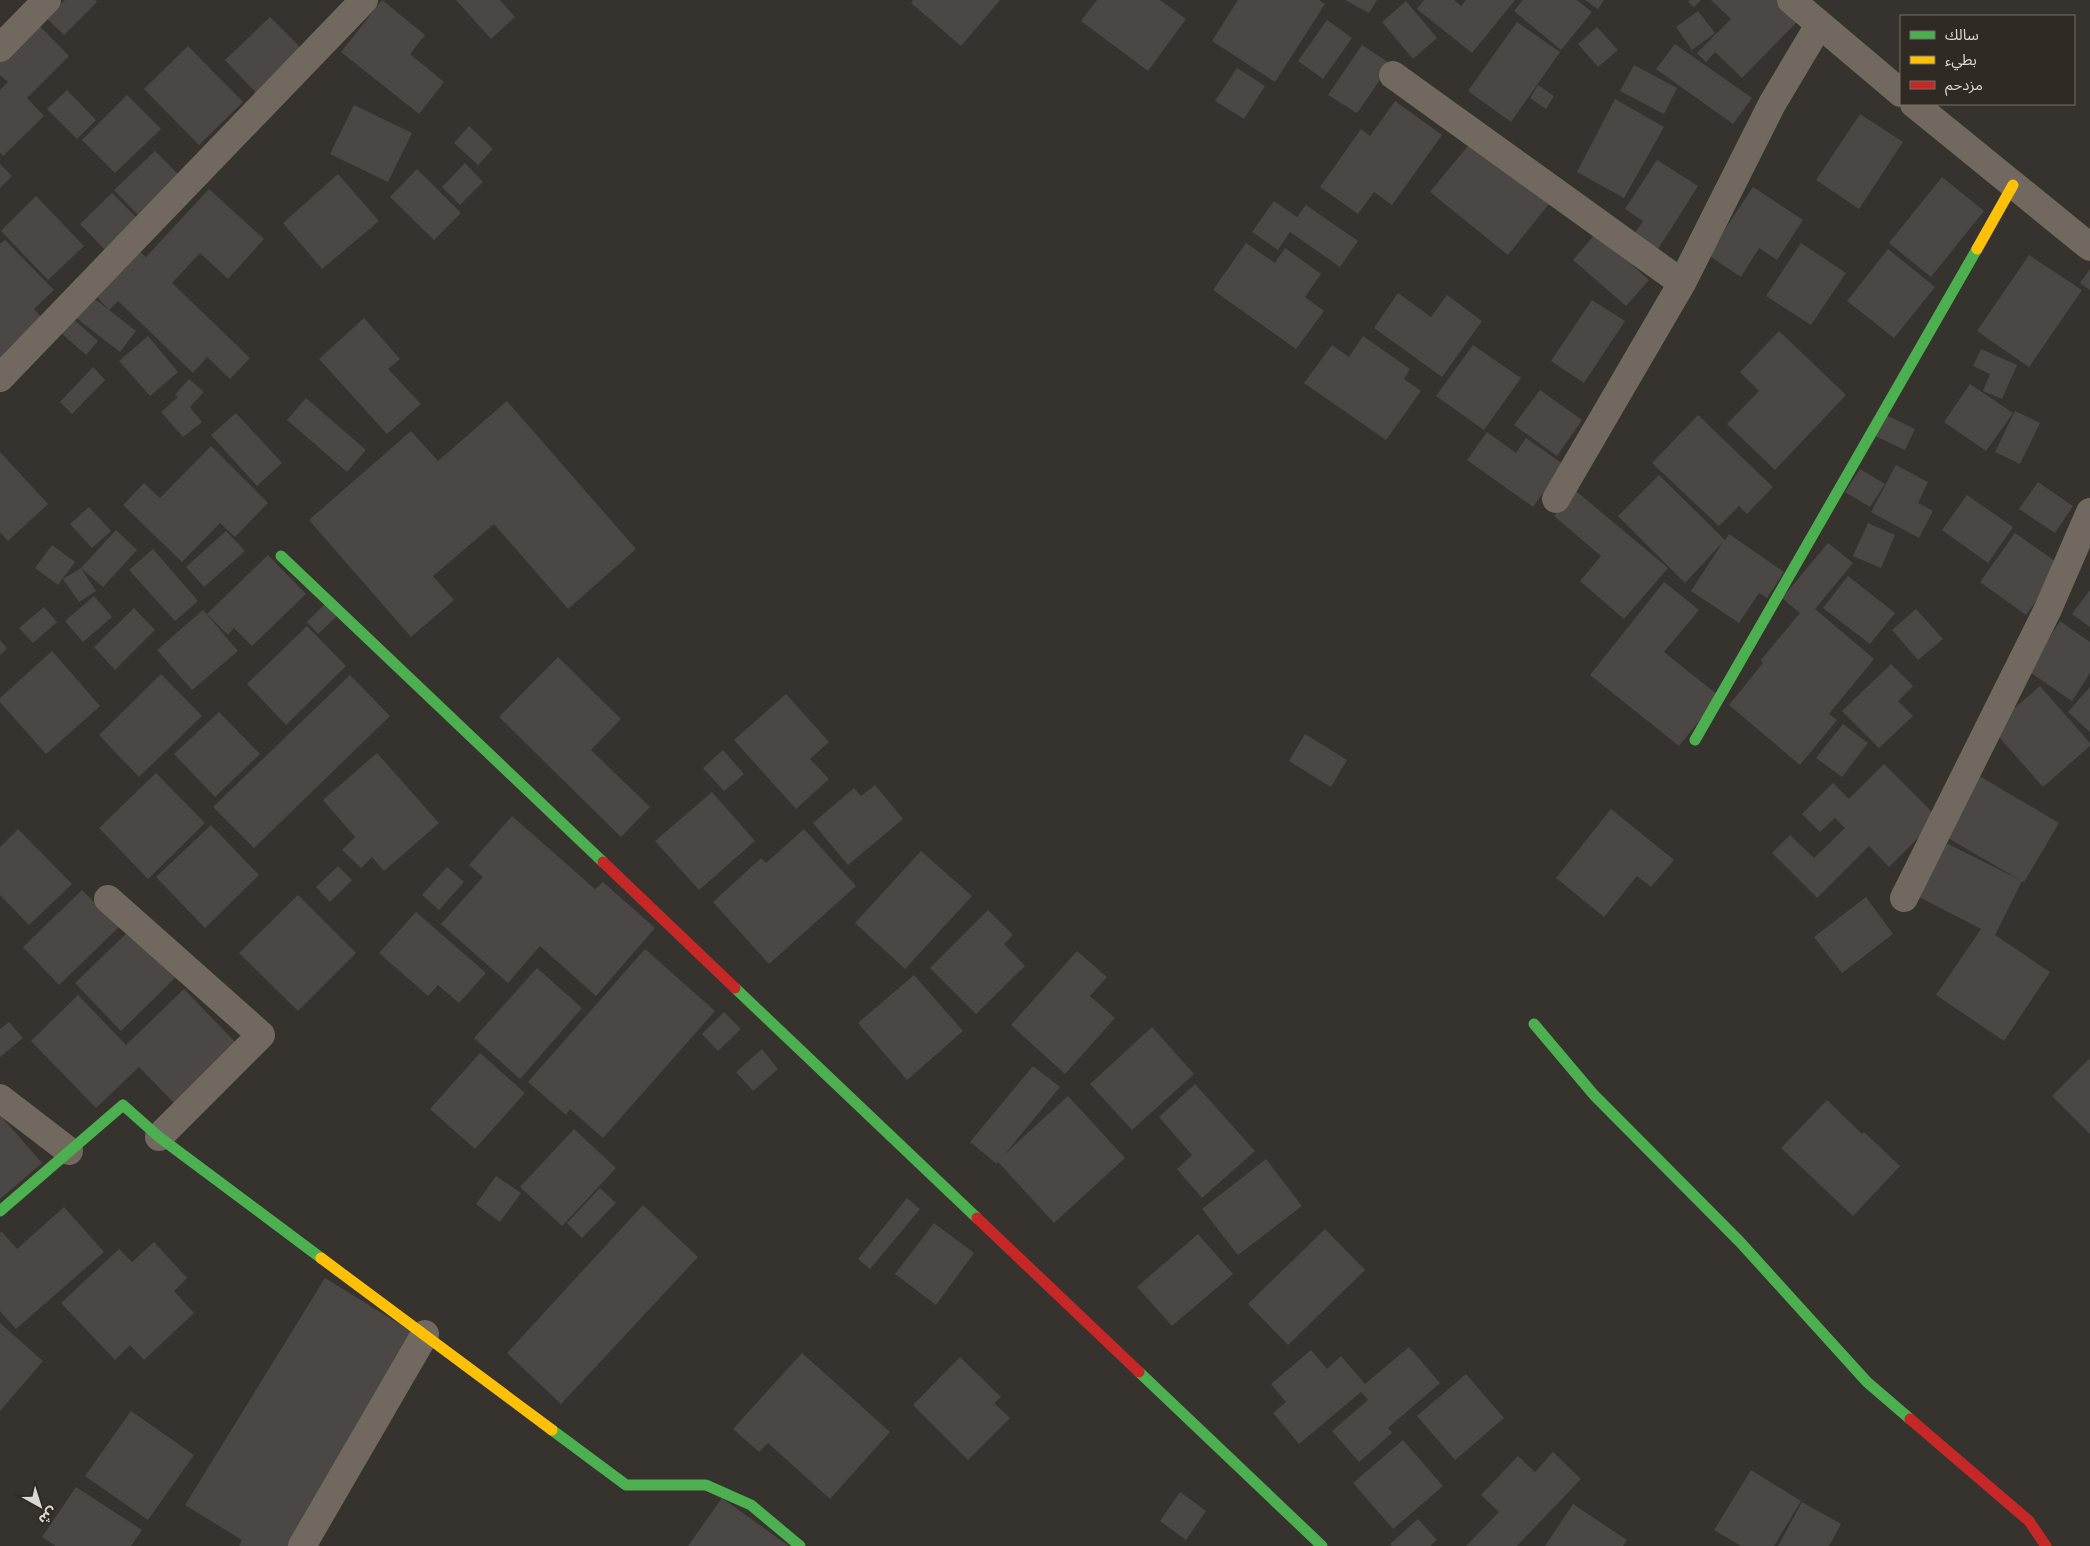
<svg xmlns="http://www.w3.org/2000/svg" width="2090" height="1546" font-family="Montserrat,'Noto Sans Arabic',sans-serif">
  <style>
    .building { fill: #4a4744 }
    .lines { fill: none; stroke-linecap: round; stroke-linejoin: round }
    .street { stroke: #71695f; stroke-width: 28 }
    .fast { stroke: #4caf50; stroke-width: 11 }
    .slow { stroke: #ffc107; stroke-width: 11 }
    .jam { stroke: #c62828; stroke-width: 11 }
  </style>
  <rect width="100%" height="100%" fill="#36332f"/>
  <path class="building" d="M65,0H95L97,2L64,35L46,18Z
    M382,0L425,35L410,54L444,82L419,114L341,52Z
    M456,0H500L515,17L491,39Z
    M913,0H1000L961,46L911,3Z
    M1097,0H1160L1186,19L1148,71L1081,21Z
    M1238,0H1319L1325,4L1275,82L1212,41Z
    M1345,0H1377L1369,13Z
    M1424,0H1454L1461,6L1466,0H1515L1472,53L1417,9Z
    M1523,0H1577L1592,12L1561,50L1514,11Z
    M1585,0H1604L1598,9Z
    M1690,0H1701L1694,7L1688,2Z
    M1711,0H1779L1799,20L1742,78L1715,52L1706,62L1697,53L1731,19Z
    M1406,1L1437,38L1413,59L1382,22Z
    M1698,11L1715,33L1692,50L1676,27Z
    M270,17L306,53L260,97L225,60Z
    M1327,20L1352,38L1323,79L1298,61Z
    M36,22L69,56L27,98L44,116L3,156L0,152V90L8,82L0,75V57Z
    M1517,22L1560,52L1511,122L1468,91Z
    M1597,27L1618,50L1598,67L1578,44Z
    M1675,44L1752,98L1733,124L1656,69Z
    M1362,45L1391,64L1357,113L1328,95Z
    M188,46L243,102L199,145L144,89Z
    M1634,65L1677,88L1664,114L1620,91Z
    M1237,68L1265,86L1244,119L1215,101Z
    M1538,85L1554,96L1546,109L1530,98Z
    M67,90L96,120L77,139L47,109Z
    M127,95L161,129L115,173L82,140Z
    M1615,99L1664,127L1624,198L1577,172Z
    M1395,101L1442,135L1392,205L1374,192L1358,214L1320,187L1361,129L1370,136Z
    M354,105L412,133L388,182L330,154Z
    M1860,114L1903,142L1859,209L1816,180Z
    M469,126L493,149L478,165L454,143Z
    M1471,142L1549,204L1508,255L1430,192Z
    M155,151L182,178L141,218L114,190Z
    M1657,160L1698,186L1655,254L1631,239L1643,221L1625,209Z
    M465,163L483,182L460,205L442,187Z
    M0,164L12,176L0,188Z
    M417,169L461,213L434,240L390,197Z
    M338,174L379,221L322,269L283,223Z
    M1942,177L1984,211L1931,277L1889,243Z
    M1753,187L1803,220L1777,260L1759,248L1741,277L1708,255Z
    M209,189L264,239L228,279L200,253L172,283L250,358L230,379L207,357L193,373L118,301L109,310L95,295L138,250L146,257Z
    M112,193L140,221L107,252L80,224Z
    M36,196L84,246L48,280L1,231Z
    M1274,201L1297,217L1306,205L1358,241L1340,267L1290,232L1278,250L1252,232Z
    M1596,233L1649,280L1626,306L1573,260Z
    M5,240L54,290L34,309L47,323L0,369V244Z
    M1246,243L1275,263L1285,248L1321,274L1305,297L1324,311L1296,349L1213,290Z
    M1801,243L1846,273L1811,325L1766,296Z
    M1888,249L1935,287L1894,338L1847,301Z
    M2029,255L2082,290L2029,367L1977,331Z
    M2090,269V290L2080,283Z
    M1398,293L1431,317L1447,295L1482,321L1442,377L1374,328Z
    M91,296L136,331L120,352L75,317Z
    M1592,300L1625,321L1584,383L1551,361Z
    M71,317L98,341L86,355L59,331Z
    M364,318L400,359L388,369L421,404L387,434L319,359Z
    M1779,331L1846,395L1775,470L1727,424L1759,391L1740,372Z
    M148,336L178,372L150,396L119,361Z
    M1363,336L1410,369L1404,379L1421,391L1386,440L1304,383L1332,345L1349,357Z
    M1473,345L1521,378L1484,430L1436,396Z
    M1981,349L2017,365L2002,399L1983,391L1990,374L1973,366Z
    M93,367L105,380L72,414L60,402Z
    M189,379L204,392L190,407L202,422L183,437L161,412L178,397L175,395Z
    M1970,384L2013,413L1986,451L1944,422Z
    M1540,390L1582,420L1557,456L1514,425Z
    M306,398L366,450L347,472L287,420Z
    M507,401L636,549L568,609L494,524L433,576L454,600L411,637L309,520L411,431L438,461Z
    M2015,411L2040,423L2020,464L1995,452Z
    M236,413L282,463L257,486L211,435Z
    M1698,415L1773,487L1747,514L1739,506L1719,526L1652,463Z
    M1886,415L1915,429L1905,450L1875,436Z
    M1487,432L1516,453L1526,438L1563,464L1533,507L1467,460Z
    M211,446L268,503L235,537L220,523L182,562L123,505L144,483L160,498Z
    M0,452L48,504L8,541L0,532Z
    M1896,465L1928,482L1918,503L1933,511L1919,538L1871,512Z
    M1860,469L1885,484L1870,507L1845,492Z
    M1659,475L1725,540L1729,534L1784,572L1767,598L1759,593L1739,623L1691,591L1723,542L1685,583L1618,516Z
    M2038,482L2073,506L2055,533L2019,509Z
    M1576,491L1668,568L1624,619L1580,581L1601,556L1554,516Z
    M1967,495L2013,527L1988,563L1942,530Z
    M89,507L111,531L92,548L70,524Z
    M1868,523L1895,535L1881,568L1853,556Z
    M116,530L137,550L103,587L81,568Z
    M226,531L245,551L204,587L186,567Z
    M2015,533L2062,566L2026,615L1980,582Z
    M1828,543L1853,563L1815,609L1874,659L1829,714L1837,720L1800,765L1729,705L1763,663L1761,660L1800,613L1782,598Z
    M52,545L75,562L58,585L35,568Z
    M153,549L198,601L175,621L129,570Z
    M268,555L306,594L252,646L234,628L228,635L207,614Z
    M81,568L96,591L79,602L63,579Z
    M1848,576L1895,613L1870,644L1823,608Z
    M1664,582L1699,610L1664,652L1719,696L1679,746L1590,675Z
    M2090,590V627L2072,614Z
    M94,596L112,617L83,642L65,621Z
    M326,603L338,615L318,634L307,622Z
    M44,607L57,622L33,643L19,628Z
    M134,608L155,630L115,670L94,647Z
    M1916,609L1943,639L1918,660L1892,630Z
    M203,610L238,651L192,690L157,650Z
    M2060,621L2090,642V673L2072,701L2028,671Z
    M307,626L346,666L286,725L247,684Z
    M0,640L7,648L0,655Z
    M52,651L100,706L46,754L0,702V698Z
    M558,657L621,719L591,750L650,807L621,837L499,717Z
    M1891,664L1913,686L1898,701L1913,716L1879,748L1842,711Z
    M161,674L202,716L139,777L99,735Z
    M350,675L390,716L254,848L213,807Z
    M2040,686L2090,743V746L2043,787L1991,728Z
    M2090,687V732L2068,712Z
    M786,694L829,742L810,759L829,779L796,809L734,740Z
    M219,712L260,754L215,797L174,754Z
    M1843,724L1868,743L1842,777L1816,758Z
    M1305,734L1347,760L1331,787L1289,761Z
    M723,750L744,774L724,791L703,768Z
    M377,753L439,823L384,871L372,857L361,868L342,850L355,837L323,800Z
    M1884,764L1938,818L1889,867L1869,846L1817,898L1772,853L1790,835L1814,858L1845,828L1835,818L1820,832L1802,814L1833,783L1849,799Z
    M156,773L205,823L148,879L99,828Z
    M1976,774L2059,823L2024,882L2022,881L1995,935L2050,972L2004,1041L1936,995L1981,929L1915,895L1942,841L2020,880L1941,834Z
    M875,785L903,819L848,865L813,823L854,788L861,796Z
    M712,792L755,841L699,890L655,841Z
    M1611,809L1674,860L1651,887L1637,876L1604,917L1556,878Z
    M512,816L595,889L603,882L655,928L596,996L540,946L508,983L441,924L483,877L469,865Z
    M211,825L259,875L205,928L156,877Z
    M18,829L72,884L29,925L0,895V847Z
    M804,829L856,886L769,964L713,902L761,858L766,863Z
    M921,851L972,896L905,969L855,923Z
    M338,866L352,880L330,902L316,887Z
    M447,867L464,882L439,910L422,895Z
    M82,890L119,927L59,985L23,947Z
    M298,895L356,953L298,1011L239,953Z
    M1866,897L1893,934L1842,973L1814,937Z
    M988,910L1013,935L1004,944L1025,966L976,1014L930,968Z
    M416,912L486,973L459,1003L438,985L428,996L379,953Z
    M131,929L177,976L121,1031L75,983Z
    M645,949L715,1011L603,1138L570,1109L566,1115L528,1082Z
    M1077,951L1107,977L1090,996L1115,1018L1065,1074L1011,1025Z
    M537,968L582,1008L520,1079L474,1038Z
    M914,975L963,1031L907,1080L858,1023Z
    M184,989L237,1044L175,1104L139,1067L96,1108L31,1041L78,995L126,1045Z
    M724,1012L741,1029L718,1051L702,1034Z
    M9,1022L23,1038L0,1057V1029Z
    M1152,1027L1194,1074L1132,1130L1090,1084Z
    M762,1049L778,1069L753,1091L736,1072Z
    M480,1053L525,1093L475,1149L430,1109Z
    M2089,1059L2090,1060V1134L2052,1096Z
    M1033,1066L1060,1087L1005,1154L1068,1096L1125,1158L1054,1223L998,1162L997,1164L970,1142Z
    M1195,1084L1255,1151L1202,1198L1177,1169L1192,1155L1159,1117Z
    M1827,1100L1862,1134L1864,1132L1900,1166L1853,1216L1781,1148Z
    M0,1115L42,1163L0,1199Z
    M574,1129L616,1168L562,1226L520,1187Z
    M1266,1159L1302,1206L1238,1255L1202,1209Z
    M496,1176L521,1193L500,1222L476,1204Z
    M600,1188L616,1203L582,1238L567,1223Z
    M907,1198L920,1209L870,1269L858,1259Z
    M643,1205L698,1257L561,1404L507,1353Z
    M64,1207L104,1252L16,1329L0,1311V1233L2,1232L17,1249Z
    M934,1223L974,1253L936,1305L895,1274Z
    M1325,1229L1365,1270L1288,1345L1248,1304Z
    M1198,1234L1233,1274L1172,1326L1137,1287Z
    M154,1242L187,1278L174,1291L194,1313L144,1360L130,1345L115,1360L61,1303L119,1249L132,1262Z
    M325,1278L419,1336L289,1546H239L242,1540L185,1505Z
    M0,1323L43,1361L0,1411Z
    M1409,1347L1440,1383L1388,1428L1392,1433L1359,1462L1332,1431L1368,1400L1361,1392L1299,1444L1273,1413L1286,1402L1271,1384L1311,1350L1327,1369L1341,1356L1365,1384Z
    M802,1353L890,1432L830,1499L768,1443L759,1452L733,1429Z
    M960,1357L1001,1397L994,1403L1010,1418L968,1460L913,1405Z
    M1466,1374L1504,1418L1455,1460L1417,1416Z
    M131,1411L194,1455L148,1520L85,1476Z
    M1403,1440L1443,1486L1393,1529L1353,1483Z
    M1553,1452L1581,1479L1517,1546H1466L1499,1512L1481,1495L1518,1456L1535,1472Z
    M1751,1470L1801,1501L1774,1546H1741L1714,1530Z
    M76,1487L142,1530L131,1546H56L42,1537Z
    M1180,1492L1206,1511L1186,1540L1160,1521Z
    M722,1498L789,1546H688Z
    M1802,1502L1841,1524L1829,1546H1778Z
    M1573,1504L1627,1540L1623,1546H1545Z
    M1418,1519L1437,1540L1430,1546H1392L1390,1544Z"/>
  <g class="lines">
    <path class="street" d="M1791,0L1901,93
      M0,48L47,0
      M1393,75L1682,283
      M1914,104L2090,247
      M0,378L364,0
      M1556,499L1682,283L1772,104L1819,25
      M1904,898L2048,609L2090,512
      M108,899L261,1035L159,1137
      M0,1098L69,1151
      M302,1546L425,1334"/>
    <path class="fast" d="M281,556L603,862
      M1695,740L1977,249
      M735,988L977,1218
      M1534,1024L1594,1095L1740,1242L1867,1382L1910,1419
      M0,1211L123,1105L159,1137L321,1258
      M1139,1372L1322,1546
      M552,1430L626,1485H706L751,1505L800,1546"/>
    <path class="slow" d="M1977,249L2013,185
      M321,1258L552,1430"/>
    <path class="jam" d="M603,862L735,988
      M977,1218L1139,1372
      M1910,1419L2029,1521L2046,1546"/>
  </g>
  <rect x="1900" y="15" width="175" height="90" fill="#2f2a23" stroke="#747069"/>
  <rect x="1910" y="31" width="25" height="8" fill="#4caf50" stroke="#747069"/>
  <text x="1945" y="40" font-size="15" fill="#dbd8d3">سالك</text>
  <rect x="1910" y="56" width="25" height="8" fill="#ffc107" stroke="#747069"/>
  <text x="1945" y="65" font-size="15" fill="#dbd8d3">بطيء</text>
  <rect x="1910" y="81" width="25" height="8" fill="#c62828" stroke="#747069"/>
  <text x="1945" y="90" font-size="15" fill="#dbd8d3">مزدحم</text>
  <g transform="translate(40 1506) rotate(141)" stroke="#2f2a23" stroke-width="4" paint-order="stroke">
  <path d="M0-4L9 19L0 12L-9 19Z" fill="#dbd8d3"/>
  <text y="-8" font-size="14" font-weight="bold" text-anchor="middle" fill="#dbd8d3">ش</text>
  </g>
</svg>
